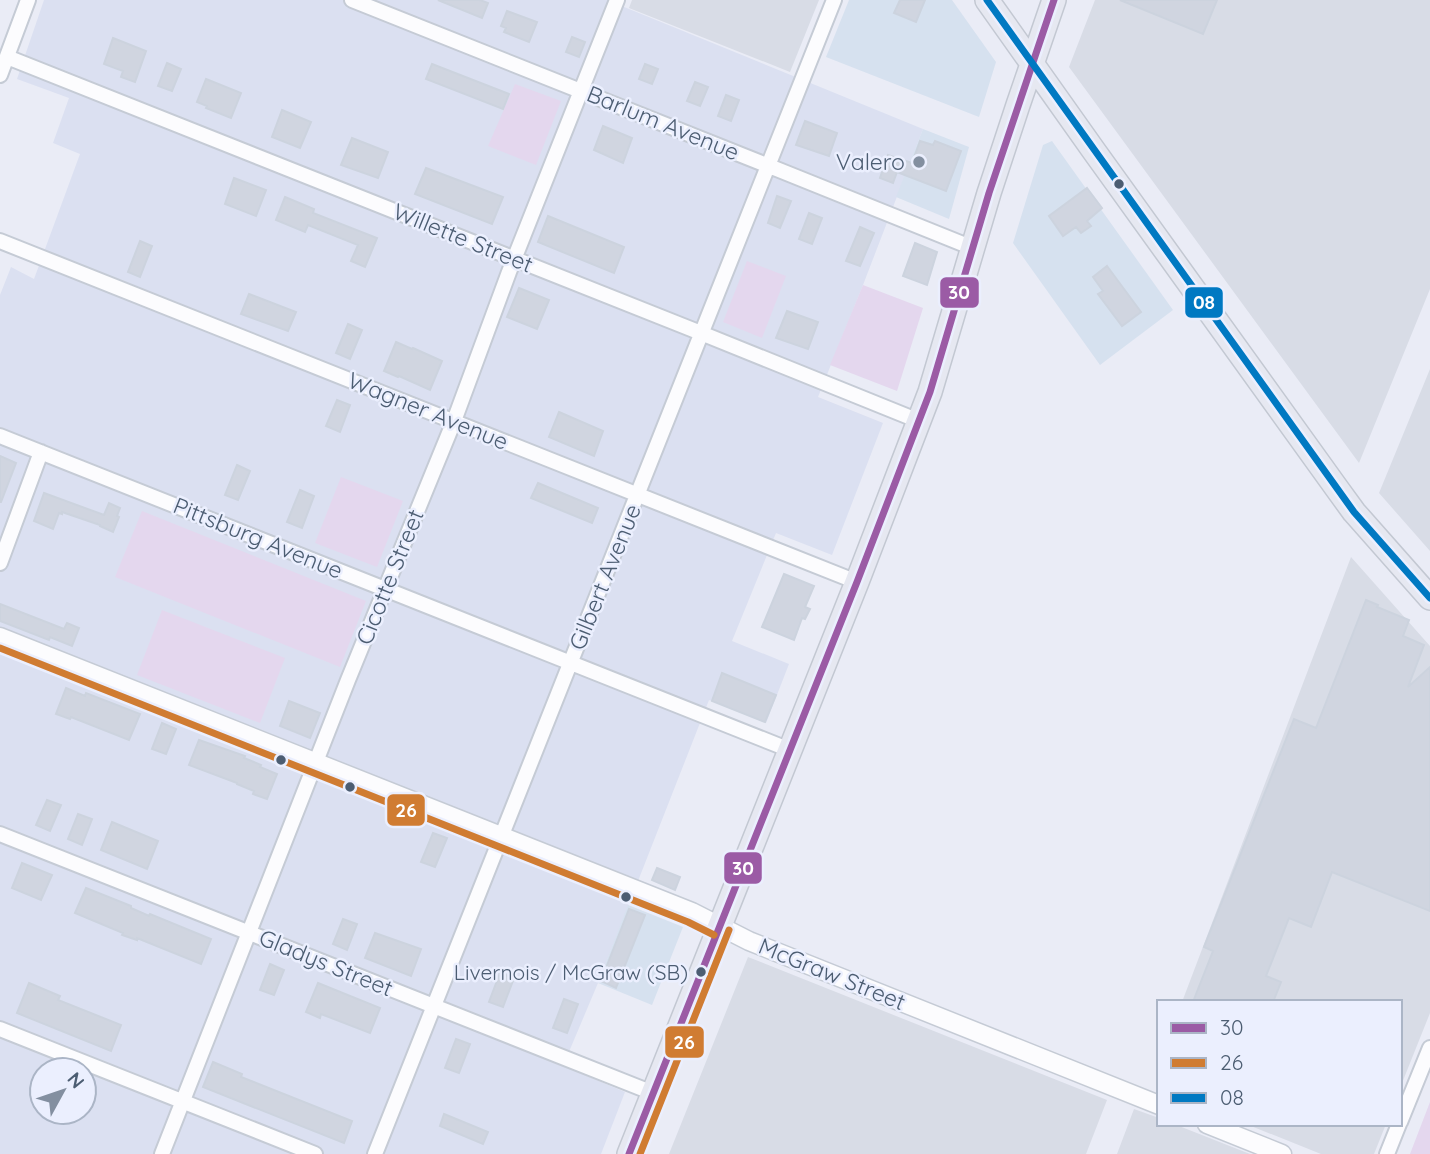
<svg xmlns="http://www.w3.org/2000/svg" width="1430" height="1154" font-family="Quicksand,sans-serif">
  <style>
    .residential { fill: #dbe0f1; fill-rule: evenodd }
    .commercial { fill: #d6e1ef }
    .industrial { fill: #d8dce6 }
    .green { fill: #e4d7ee }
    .building { fill: #d0d5e0; stroke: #ccd3de; stroke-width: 2 }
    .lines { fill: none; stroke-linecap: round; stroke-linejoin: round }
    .minor-casing { stroke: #c5cbd5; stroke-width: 18 }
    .tertiary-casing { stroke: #c5cbd5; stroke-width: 21 }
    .primary-casing { stroke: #c3c8d2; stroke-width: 26 }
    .minor { stroke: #fcfcfe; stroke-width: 14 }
    .tertiary { stroke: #fcfcfe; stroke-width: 18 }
    .primary { stroke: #e6e8f1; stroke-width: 23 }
    .bus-1-casing { stroke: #ebeffe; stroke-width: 12 }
    .bus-2-casing { stroke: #ebeffe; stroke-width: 12 }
    .bus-3-casing { stroke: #ebeffe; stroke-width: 12 }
    .bus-1 { stroke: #9b5ba5; stroke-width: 7 }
    .bus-2 { stroke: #d07c32; stroke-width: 7 }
    .bus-3 { stroke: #0079c2; stroke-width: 7 }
    .poi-dot { fill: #838fa0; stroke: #ebeffe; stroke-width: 2.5 }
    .bus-dot { fill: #4c5d72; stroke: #ebeffe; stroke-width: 2.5 }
    .labels { text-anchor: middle; stroke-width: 5; stroke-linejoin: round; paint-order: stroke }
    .bus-label { font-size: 21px; fill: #4c5d72; stroke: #ebeffe; text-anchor: end }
    .street-label { font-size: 23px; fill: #4c5d72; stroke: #ebeffe }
    .poi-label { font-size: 23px; fill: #4c5d72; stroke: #ebeffe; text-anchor: end }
    .line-badge { stroke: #ebeffe; stroke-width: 2.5 }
    .badge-label { font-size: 19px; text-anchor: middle; font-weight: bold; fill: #fff }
  </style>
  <rect width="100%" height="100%" fill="#eaecf6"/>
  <path class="residential" d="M44,0H607L923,129L863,285L818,397L883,423L832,555L776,533L732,641L789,664L766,723L709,700L598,983L563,1066L625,1092L601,1154H0V295L11,267L34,279L80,154L53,143L69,98L17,79ZM42,1070H84V1112H42Z"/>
  <path class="commercial" d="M849,0H952L996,62L979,117L826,57Z
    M923,129L969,147L949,219L896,197Z
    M1052,141L1173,310L1100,365L1013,243L1043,145Z
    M628,905L683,927L652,1005L598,983Z"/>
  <path class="industrial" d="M632,0H819L790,72L629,8Z
    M1095,0H1430V289L1359,463L1069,67Z
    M1430,369V551L1379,493Z
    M1351,557L1430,646V1013L1400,1088V1002H1182Z
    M748,957L1107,1100L1086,1154H669Z
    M1134,1109L1159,1118V1124H1174L1250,1154H1117Z
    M1246,1124H1386L1374,1154H1321Z"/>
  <path class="green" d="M515,84L561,101L536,165L488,146Z
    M747,261L786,276L762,338L723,322Z
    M863,285L923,308L897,391L830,365Z
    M341,477L403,501L377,567L315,543Z
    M142,511L366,601L340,667L115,577Z
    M162,610L285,658L260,723L137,675Z
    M1430,1102V1154H1410Z"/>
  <path class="building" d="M438,0H480L488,3L482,18Z
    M900,0H925L916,22L894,13Z
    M1120,0H1217L1203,34Z
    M507,11L537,22L529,42L504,32L506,28L501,26Z
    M572,37L585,42L579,57L566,52Z
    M113,38L146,51L135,82L121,77L123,71L104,64Z
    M167,63L181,69L172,91L158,86Z
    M432,64L509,94L503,109L426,79Z
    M645,64L658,69L652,84L639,79Z
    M206,79L241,93L231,118L206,108L207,106L197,102Z
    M695,82L708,87L700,106L687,101Z
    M726,95L739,100L731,121L718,116Z
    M282,110L311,122L300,148L272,137Z
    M805,121L837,133L829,156L796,145Z
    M603,126L632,138L623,163L594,150Z
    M352,138L388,152L378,178L341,165Z
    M920,141L933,145L935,141L961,151L946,191L897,172L893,183L880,178L888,155L912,163Z
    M426,168L503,197L492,224L415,194Z
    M234,178L266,190L256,216L225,204Z
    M1087,188L1102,208L1087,221L1091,226L1081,233L1076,227L1063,236L1049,216Z
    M777,196L791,201L780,228L768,223Z
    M285,197L314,209L313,213L377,238L365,267L351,261L358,245L308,225L305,232L276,220Z
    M809,213L822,218L812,244L799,239Z
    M548,216L624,247L614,273L538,242Z
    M860,227L874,233L860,266L846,261Z
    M140,241L152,246L140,277L128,272Z
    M915,243L937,252L927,285L903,276Z
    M1107,266L1141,312L1122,326L1098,294L1103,291L1093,277Z
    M519,288L549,300L537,329L507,317Z
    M249,294L296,312L288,331L241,314Z
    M787,311L818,322L808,349L776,338Z
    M348,324L362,330L350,359L336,353Z
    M396,342L412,349L413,348L442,361L430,390L399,376L398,377L384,371Z
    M337,400L350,405L340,432L326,426Z
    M559,412L603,431L594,456L549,437Z
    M0,456L16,463L1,502H0Z
    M237,465L250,471L238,500L225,495Z
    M538,483L598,508L592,523L531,498Z
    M300,490L314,496L302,528L287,522Z
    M44,493L104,515L109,503L120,508L117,516L119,517L113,532L100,526V525L62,512V514L59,513L53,529L34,521Z
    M784,574L814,586L805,607L810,609L805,619L802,618L794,640L762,627Z
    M1366,600L1378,605L1377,607L1409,620L1403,636L1424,645L1408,687L1430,667V911L1332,872L1311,927L1289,918L1266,976L1281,982L1273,1002H1193L1213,951L1204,947L1294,719L1316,728Z
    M0,604L64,629L67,623L79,628L72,646L50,637L49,640L0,621Z
    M722,673L776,695L765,722L712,701Z
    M66,688L85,696L86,693L140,714L129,740L71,717L70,719L56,714Z
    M289,701L320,713L310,738L280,726Z
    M162,723L176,729L166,754L152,749Z
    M199,740L245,756L244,758L261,765L260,767L277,774L267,799L253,794L254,791L237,784V783L189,765Z
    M47,800L61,805L50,831L36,825Z
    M78,814L92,819L82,845L68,839Z
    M112,822L158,841L147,869L101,850Z
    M433,833L447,838L435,867L421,862Z
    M22,863L52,875L41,900L12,888Z
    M657,868L680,877L675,890L652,880Z
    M86,888L131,906V908L149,916L150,914L211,939L201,964L137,938V940L122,935L123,933L75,913Z
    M629,909L645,915L616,988L601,981Z
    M343,919L357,924L347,950L333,944Z
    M375,933L421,949L411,976L365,958Z
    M270,964L284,970L274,995L260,990Z
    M500,973L514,978L503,1007L489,1002Z
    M29,983L60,996L58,1000L121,1025L111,1051L17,1013Z
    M318,983L380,1008L370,1033L321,1014L320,1018L306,1012Z
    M564,999L578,1004L567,1033L553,1028Z
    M456,1039L470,1044L459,1073L445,1068Z
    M213,1062L242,1074L241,1077L352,1121L344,1143L203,1087Z
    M444,1114L488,1132L483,1144L440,1126Z"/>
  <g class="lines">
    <g class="minor-casing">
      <path id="minor" d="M352,0L779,170L973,248
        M7,57L691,329L919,421
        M0,75L28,0
        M0,241L857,582
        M0,436L790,750
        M0,563L41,452
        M0,834L653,1093
        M0,1029L315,1154
        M1400,1122L1430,1048
        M162,1154L348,680L454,421L509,272L617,0
        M375,1154L834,0
        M1387,1154L1399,1124"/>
    </g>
    <g class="tertiary-casing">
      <path id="tertiary" d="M0,637L692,912L749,941L1159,1105
        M1207,1124L1282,1154"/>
    </g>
    <g class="primary-casing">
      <path id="primary" d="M987,0L1094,151L1338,490L1354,512L1430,598
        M629,1154L857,582L930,392L989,193L1018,105L1054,0"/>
    </g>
    <use href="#minor" class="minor"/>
    <use href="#tertiary" class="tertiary"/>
    <use href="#primary" class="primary"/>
    <g class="bus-1-casing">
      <path id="bus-1" d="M629,1154L857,582L930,392L989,193L1054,0"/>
    </g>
    <g class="bus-2-casing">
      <path id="bus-2" d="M0,648L688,922L714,935
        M640,1154L729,930"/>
    </g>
    <g class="bus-3-casing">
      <path id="bus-3" d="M987,0L1354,512L1430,598"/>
    </g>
    <use href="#bus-1" class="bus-1"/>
    <use href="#bus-2" class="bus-2"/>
    <use href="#bus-3" class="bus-3"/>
  </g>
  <circle class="poi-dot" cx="919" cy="162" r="7"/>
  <g class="bus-dot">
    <circle cx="1119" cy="184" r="6"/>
    <circle cx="281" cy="760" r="6"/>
    <circle cx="350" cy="787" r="6"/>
    <circle cx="626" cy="897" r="6"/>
    <circle cx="701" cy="972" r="6"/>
  </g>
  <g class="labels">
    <g class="bus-label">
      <text x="688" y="980">Livernois / McGraw (SB)</text>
    </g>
    <g class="street-label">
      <text transform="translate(663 123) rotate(22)" y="8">Barlum Avenue</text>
      <text transform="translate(463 238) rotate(22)" y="8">Willette Street</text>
      <text transform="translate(428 411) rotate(22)" y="8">Wagner Avenue</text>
      <text transform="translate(258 538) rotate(22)" y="8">Pittsburg Avenue</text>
      <text transform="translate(390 577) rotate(-68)" y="8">Cicotte Street</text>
      <text transform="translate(605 577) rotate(-68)" y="8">Gilbert Avenue</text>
      <text transform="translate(326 963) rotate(22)" y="8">Gladys Street</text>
      <text transform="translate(832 974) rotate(22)" y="8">McGraw Street</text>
    </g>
    <g class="poi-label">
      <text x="905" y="170">Valero</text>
    </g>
  </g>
  <g class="line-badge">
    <rect x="939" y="276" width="41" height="33" rx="7" fill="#9b5ba5"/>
    <rect x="1184" y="286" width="40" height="33" rx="7" fill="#0079c2"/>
    <rect x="386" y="793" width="40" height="34" rx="7" fill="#d07c32"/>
    <rect x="723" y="851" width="40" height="34" rx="7" fill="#9b5ba5"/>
    <rect x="664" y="1025" width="41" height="34" rx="7" fill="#d07c32"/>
  </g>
  <g class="badge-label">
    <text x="959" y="299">30</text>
    <text x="1204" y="309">08</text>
    <text x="406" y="817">26</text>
    <text x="743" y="875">30</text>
    <text x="684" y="1049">26</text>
  </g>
  <rect x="1157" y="1000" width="245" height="126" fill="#ebeffe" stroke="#abb5c6" stroke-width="2"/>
  <rect x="1171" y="1023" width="35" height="10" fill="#9b5ba5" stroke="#abb5c6" stroke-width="2"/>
  <text x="1220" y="1035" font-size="21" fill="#4c5d72">30</text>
  <rect x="1171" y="1058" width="35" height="10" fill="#d07c32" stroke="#abb5c6" stroke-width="2"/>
  <text x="1220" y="1070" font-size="21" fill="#4c5d72">26</text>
  <rect x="1171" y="1093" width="35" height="10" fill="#0079c2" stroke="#abb5c6" stroke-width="2"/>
  <text x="1220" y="1105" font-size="21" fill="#4c5d72">08</text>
  <g transform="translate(63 1091) rotate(50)"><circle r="33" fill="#ebeffe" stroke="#abb5c6" stroke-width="2"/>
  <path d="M0-5L12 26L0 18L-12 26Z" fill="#838fa0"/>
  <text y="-10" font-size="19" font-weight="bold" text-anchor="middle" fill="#4c5d72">N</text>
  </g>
</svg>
